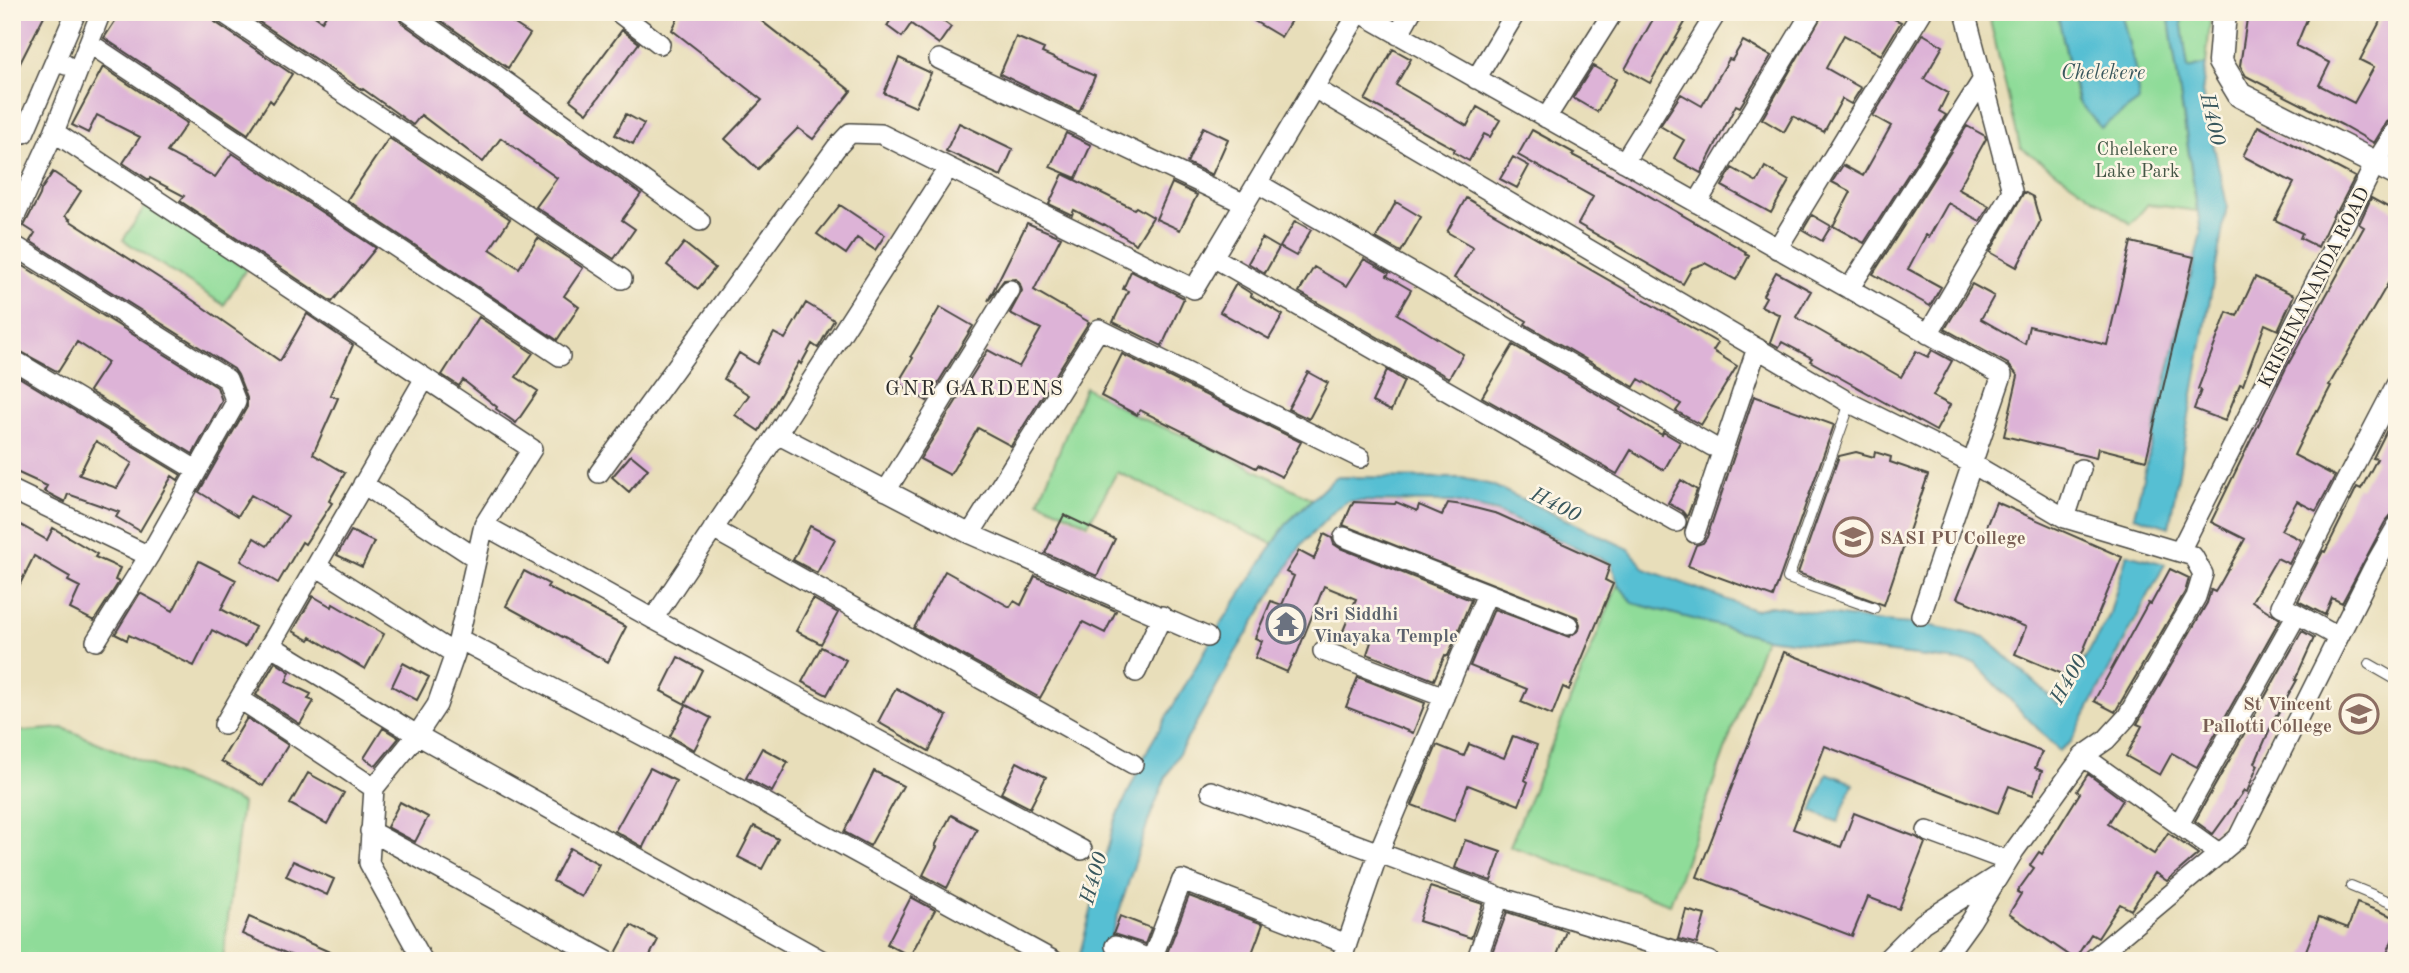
<svg xmlns="http://www.w3.org/2000/svg" width="2409" height="973" font-family="'Old Standard TT',serif">
  <style>
    .green { fill: #8fdc99; stroke: #5d8462; stroke-width: 2 }
    .water { fill: #56bfd3; stroke: #40757f; stroke-width: 2 }
    .building { fill: #ddb3d7; fill-rule: evenodd }
    .lines { fill: none; stroke-linecap: round; stroke-linejoin: round }
    .service-casing { stroke: #474640; stroke-width: 12 }
    .minor-casing { stroke: #474640; stroke-width: 22 }
    .tertiary-casing { stroke: #474640; stroke-width: 27 }
    .service { stroke: #fff; stroke-width: 10 }
    .minor { stroke: #fff; stroke-width: 19 }
    .tertiary { stroke: #fff; stroke-width: 24 }
    .labels { text-anchor: middle; stroke-width: 5; stroke-linejoin: round; paint-order: stroke }
    .park-label { font-size: 19px; fill: #445746; stroke: #fcf5e5 }
    .street-label { font-size: 19px; fill: #2b2b2b; stroke: #fcf5e5 }
    .education-label { font-size: 19px; font-weight: bold; fill: #785e54; stroke: #fcf5e5; text-anchor: start }
    .worship-label { font-size: 19px; font-weight: bold; fill: #5b616d; stroke: #fcf5e5; text-anchor: start }
    .water-label { font-size: 21px; font-style: italic; fill: #38575d; stroke: #fcf5e5 }
    .neighbourhood-label { font-size: 21px; letter-spacing: 2px; fill: #2b2b2b; stroke: #fcf5e5 }
  </style>
  <rect width="100%" height="100%" fill="#fcf5e5"/>
  <filter id="ink" filterUnits="userSpaceOnUse"><feTurbulence type="fractalNoise" baseFrequency=".0143" numOctaves="2"/><feDisplacementMap in="SourceGraphic" scale="14" xChannelSelector="R" yChannelSelector="G"/><feConvolveMatrix kernelMatrix="1 2 1 2 8 2 1 2 1" color-interpolation-filters="sRGB"/></filter>
  <filter id="wash" filterUnits="userSpaceOnUse"><feTurbulence type="fractalNoise" baseFrequency=".00686" numOctaves="4" result="noise"/><feDisplacementMap in="SourceGraphic" scale="28" xChannelSelector="R" yChannelSelector="G"/><feGaussianBlur stdDeviation="1.57" result="paint"/><feColorMatrix in="noise" values="0 0 0 0 0 0 0 0 0 0 0 0 0 0 0 0 0 1.4 0 .05"/><feComposite in="paint" operator="in"/></filter>
  <g filter="url(#wash)">
    <rect width="100%" height="100%" fill="#e8deba"/>
    <path class="green" d="M1988,12H2057L2077,101L2135,69L2121,12H2168L2197,211L2148,204L2131,224L2020,147Z
      M2180,12H2211L2206,64L2188,69Z
      M146,205L246,269L224,305L123,240Z
      M1085,387L1138,417L1205,444L1312,499L1288,522L1273,544L1117,472L1088,524L1039,501Z
      M1618,584L1633,603L1765,638L1670,904L1510,846Z
      M63,728L242,803L223,959L226,961H12V732Z"/>
    <path class="water" d="M2057,12H2121L2135,69L2139,101L2101,128L2078,101Z
      M2168,12H2180L2188,69L2206,64L2202,93L2227,205L2169,527L2134,516L2201,233Z
      M1336,477L1462,478L1492,485L1629,549L1645,569L1754,610L1770,606L1883,622L1927,625L1985,637L2059,705L2109,616L2127,554L2165,564L2071,742L2059,751L1975,663L1765,638L1633,603L1618,584L1611,563L1497,512L1454,502L1348,501L1336,509L1302,544L1234,655L1166,777L1148,822L1103,961H1078L1114,823L1149,747L1219,627L1288,522Z
      M1827,773L1853,783L1838,822L1812,812Z"/>
    <g id="blocks">
      <path class="building" d="M12,12H46L12,79Z
        M121,12H210L215,22L292,74L273,103L270,100L248,134L104,38Z
        M244,12H309L322,21L328,12H396L401,22L641,194L622,220L635,229L614,259L536,207L557,178L501,138L483,162L421,115L413,125L363,89L362,90Z
        M429,12H511L507,19L530,34L508,68Z
        M681,12H750L851,91L813,139L798,128L758,169L725,139L762,100L672,30Z
        M894,12H931L951,27L939,44L911,24L902,37L887,26L895,13Z
        M1239,12H1296L1281,37Z
        M1657,12H1691L1650,83L1625,69Z
        M1824,12H1898L1894,19L1901,22L1881,55L1844,35L1826,68L1861,88L1851,104L1842,99L1824,132L1793,116L1784,132L1762,119Z
        M2248,12H2310L2296,46L2330,63L2319,85L2354,103L2374,67L2360,60L2385,12H2397V117L2387,122L2374,143L2342,125L2246,76L2240,66Z
        M622,30L639,43L587,113L570,100Z
        M1923,34L1943,46L1924,79L1948,93L1939,111L1946,115L1864,243L1833,226L1851,192L1832,182L1843,165L1863,176L1891,126L1873,116Z
        M1016,37L1044,49L1042,53L1095,76L1079,112L1000,74Z
        M1743,41L1771,56L1740,107L1736,105L1701,173L1674,158L1684,140L1660,126L1681,94L1702,106L1729,59L1732,60Z
        M1393,49L1411,59L1396,85L1467,126L1477,107L1500,120L1490,137L1484,134L1469,161L1453,152L1455,149L1365,100Z
        M899,58L931,73L915,107L884,93Z
        M1593,66L1616,79L1597,112L1573,98Z
        M103,67L187,123L167,152L215,177L232,153L376,248L332,302L180,201L184,196L150,178L149,180L123,163L140,137L97,115L88,133L72,125Z
        M626,114L644,124L633,144L615,135Z
        M959,123L1013,149L1001,176L946,151Z
        M1967,126L1985,136L1986,139L1958,189L1989,206L1980,221L1948,203L1929,237L1926,235L1908,269L1941,287L1930,306L1873,274Z
        M2258,126L2355,177L2337,212L2335,211L2318,247L2300,238L2302,233L2275,220L2294,183L2243,156Z
        M1203,127L1228,139L1212,175L1187,163Z
        M1532,130L1574,153L1572,155L1625,182L1746,252L1745,254L1749,256L1736,280L1705,263L1692,268L1683,284L1578,224L1593,197L1518,155Z
        M1066,133L1091,145L1076,178L1050,167Z
        M389,138L510,219L490,249L519,268L538,238L583,268L564,296L579,307L557,340L347,200Z
        M1513,157L1529,166L1517,188L1500,179Z
        M1765,167L1789,181L1771,213L1722,186L1732,168L1757,182Z
        M53,172L81,191L65,216L70,219L69,220L181,292L280,361L307,314L353,345L330,395L338,398L313,454L345,473L329,501L332,503L305,544L302,542L278,583L241,561L254,538L267,546L288,516L251,495L238,516L199,492L247,407V398L238,375L234,369L30,241L35,233L24,226L40,195L41,190Z
        M1063,174L1134,209L1136,207L1153,217L1136,244L1104,224L1103,225L1074,210L1072,215L1049,204Z
        M1172,183L1197,195L1180,230L1156,219Z
        M2024,192L2033,197L2040,222L2017,267L1990,252Z
        M1466,198L1718,343L1713,351L1737,366L1701,425L1676,411L1681,404L1639,379L1634,387L1525,324L1527,321L1454,278L1473,247L1447,232Z
        M2371,198L2397,212V268L2329,385L2331,386L2318,411L2316,410L2294,455L2335,476L2316,511L2297,501L2281,530L2301,540L2289,564L2277,558L2252,601L2280,619L2197,767L2172,753L2160,775L2126,756L2142,726L2137,724L2207,603L2211,590L2215,592L2220,584L2245,539L2211,522L2286,368L2364,227L2359,224Z
        M1396,202L1421,217L1401,252L1376,238Z
        M840,205L885,235L875,250L857,238L846,254L817,234Z
        M1812,215L1831,226L1822,241L1803,230Z
        M1295,221L1311,230L1296,256L1280,247Z
        M1027,223L1061,237L1034,290L1089,322L1011,446L978,428L950,475L920,459L988,350L1019,367L1041,329L1010,313L1022,291L1020,284L1016,279L1004,280L988,301Z
        M1262,238L1279,248L1265,273L1248,263Z
        M2131,242L2194,257L2146,460L2098,448L2096,458L2004,436L2018,376L2008,364L1945,329L1972,284L1994,296L1981,319L2025,344L2029,326L2107,345Z
        M684,243L715,268L698,289L667,265Z
        M1364,259L1389,273L1387,276L1411,290L1397,314L1463,354L1449,378L1299,292L1314,267L1347,286Z
        M17,262L217,387L222,401L193,454L89,391L108,362L77,342L58,372L12,347V269Z
        M1131,271L1184,298L1162,346L1113,322L1128,291L1123,289Z
        M1776,272L1811,291L1796,317L1901,377L1916,351L1928,357L1932,350L1952,361L1933,396L1950,405L1936,431L1810,361L1812,358L1782,342L1779,347L1770,342L1780,315L1761,306L1766,297L1763,295Z
        M2255,277L2294,295L2278,330L2265,324L2243,385L2240,384L2225,421L2194,409L2201,390L2198,389L2227,312L2237,316Z
        M1236,284L1252,294L1251,296L1283,315L1269,339L1220,312Z
        M806,303L834,320L818,348L812,344L801,364L799,362L759,431L735,415L749,395L724,379L739,353L757,364L774,333L785,339Z
        M940,307L973,326L927,401L898,383L913,358L911,356Z
        M479,317L533,353L516,377L538,391L516,423L496,409L497,407L463,380L459,386L442,375Z
        M1513,345L1621,408L1620,410L1662,435L1663,432L1680,442L1664,470L1631,450L1617,474L1482,397Z
        M1122,354L1301,442L1282,477L1258,465L1256,468L1140,410L1137,415L1101,396Z
        M1387,370L1404,381L1391,411L1372,402Z
        M1308,372L1328,383L1309,419L1288,409Z
        M12,373L181,475L178,480L172,476L140,531L116,517L119,512L68,494L65,502L44,491L47,486L12,470ZM96,441L132,463L117,488L79,475Z
        M1754,396L1834,425L1773,597L1688,566L1696,545L1703,543L1707,537Z
        M2397,410V508L2385,522L2342,603L2332,598L2325,615L2298,601L2323,551L2325,552L2357,487L2361,489L2377,459L2373,458Z
        M1856,452L1874,457L1875,452L1891,457L1890,462L1928,475L1884,605L1798,573L1839,456Z
        M631,455L648,469L629,492L612,477Z
        M1681,480L1697,490L1687,517L1682,511L1668,503Z
        M1353,502L1395,504L1396,502L1417,511L1419,505L1442,515L1448,503L1463,505L1498,514L1610,565L1605,580L1613,584L1569,690L1563,687L1552,715L1521,702L1527,689L1470,666L1494,609L1569,637L1579,630L1580,624L1577,617L1343,525Z
        M1996,502L2122,557L2072,678L2015,654L2026,627L1957,598Z
        M1064,515L1115,539L1097,576L1045,553Z
        M12,520L47,540L53,528L97,554L95,557L120,568L115,580L119,582L94,621L70,609L80,587L68,581L70,577L34,556L12,600Z
        M810,526L835,539L817,573L793,560Z
        M351,531L374,542L362,567L337,555Z
        M1324,534L1332,538L1334,544L1340,548L1471,600L1448,656L1445,655L1434,680L1367,654L1371,642L1343,631L1356,599L1324,586L1296,656L1295,655L1287,672L1255,658L1262,641L1255,638L1271,601L1282,605L1294,576L1286,572L1299,551L1314,559Z
        M199,561L236,580L221,609L255,627L245,647L212,630L194,666L129,635L127,640L115,634L140,593L173,611Z
        M2170,569L2189,578L2185,592L2115,712L2094,701L2148,603L2151,604Z
        M524,571L549,584L547,587L626,627L608,662L506,606Z
        M945,571L1010,607L1014,601L1021,605L1035,576L1116,611L1105,633L1083,622L1040,698L914,628Z
        M313,596L332,607L333,604L384,634L365,669L311,637L309,640L293,631Z
        M813,599L838,613L821,644L796,631Z
        M2302,631L2314,638L2295,680H2297L2277,716L2276,715L2255,763L2258,765L2247,792L2244,791L2213,834L2195,821Z
        M821,647L846,660L827,695L802,682Z
        M1784,652L2042,752L2035,768L2042,771L2033,795L2009,786L1998,813L1825,746L1793,829L1841,847L1854,813L1916,837L1925,843L1899,909L1868,897L1852,936L1697,877Z
        M678,657L702,670L685,704L661,691Z
        M275,662L290,672L286,682L311,694L308,699L314,701L300,724L256,695Z
        M403,663L429,677L417,700L392,686Z
        M1358,677L1425,703L1413,733L1346,707Z
        M896,688L947,716L929,751L878,722Z
        M686,705L711,718L694,750L670,736Z
        M247,718L288,745L263,786L221,761Z
        M383,728L399,738L376,766L364,758Z
        M1513,736L1537,745L1525,780L1528,782L1519,805L1468,785L1454,821L1412,805L1437,745L1464,756L1469,744L1504,758Z
        M762,748L788,762L772,792L746,778Z
        M1017,762L1046,777L1030,808L1001,793Z
        M650,768L676,781L643,847L615,831Z
        M874,771L903,786L870,846L844,832Z
        M308,773L344,793L327,824L290,804Z
        M2088,774L2123,800L2108,824L2154,854L2168,833L2198,854L2167,881L2155,873L2131,910L2120,904L2098,938L2091,934L2075,959L2009,914L2021,894L2017,892L2034,868L2030,865L2039,852L2042,854L2080,793L2077,791Z
        M400,802L428,817L415,842L387,827Z
        M951,815L977,829L947,888L923,875L937,847L935,846Z
        M754,826L778,839L762,869L738,857Z
        M1465,840L1501,852L1491,881L1455,868Z
        M570,848L599,864L582,897L553,881Z
        M293,861L334,879L327,895L286,876Z
        M1430,887L1483,904L1471,938L1419,921Z
        M1189,896L1263,924L1249,961H1178L1166,956Z
        M911,897L935,910L910,956L887,944Z
        M2357,903L2397,918V928L2384,961H2302L2319,917L2348,928Z
        M1686,910L1705,915L1697,944L1678,939Z
        M1507,912L1566,931L1555,961H1489Z
        M1120,916L1151,928L1145,944L1113,934Z
        M249,917L316,946L350,961H304L242,934Z
        M631,925L658,940L647,961H619L616,953Z"/>
    </g>
  </g>
  <g filter="url(#ink)">
    <use href="#blocks" fill-opacity="0" stroke="#474640" stroke-width="2"/>
    <g class="lines">
      <g class="service-casing">
        <path id="service" d="M1850,403L1788,578L1874,608
          M2369,664L2397,680
          M2351,886L2397,905"/>
      </g>
      <g class="minor-casing">
        <path id="minor" d="M222,12L622,279
          M408,12L700,221
          M618,12L660,44
          M1359,12L2002,375L1921,615
          M1398,35L1411,12
          M89,43L560,356
          M939,59L1245,204
          M66,65L55,61L76,12
          M1476,79L1516,12
          M1314,88L1850,403L1971,463L2065,518L2193,556L2203,574L2196,597L2127,717L2106,740L2083,756L2014,851L1971,921L1942,961
          M1546,118L1613,12
          M12,128L24,133L55,61
          M54,132L532,449L484,525L455,654L437,705L417,735L374,788L369,863L423,961
          M1624,162L1717,12
          M1257,183L1712,446
          M1697,203L1812,12
          M12,223L54,132L101,12
          M12,244L227,379L236,402L149,556L96,641
          M1777,249L1922,12
          M1213,257L1676,522
          M1849,289L1983,79
          M1928,334L2012,191L1965,12
          M12,359L196,470
          M777,434L970,534L1207,637
          M599,473L836,148L850,133L881,134L1194,289L1359,12
          M363,484L476,558
          M12,490L149,556
          M886,491L1010,290
          M2065,518L2081,469
          M484,525L653,619L1082,850
          M713,529L1133,764
          M1695,533L1757,348
          M970,534L1099,329L1360,458
          M1344,537L1568,625
          M2180,551L2376,162L2397,129
          M316,566L455,654
          M2297,614L2338,637
          M653,619L777,434L948,168
          M459,639L653,741L1054,961
          M270,645L417,735L823,961
          M1323,651L1444,697
          M1136,672L1162,616
          M240,699L374,788
          M224,725L425,378
          M2083,756L2220,854
          M1211,791L1499,897L1709,961
          M2179,824L2297,614L2281,606L2397,383
          M370,831L607,961
          M1927,831L2008,861
          M1115,946L1155,961
          M1152,959L1182,880L1347,944
          M1341,961L1378,854L1487,594
          M1476,961L1499,897
          M1885,961L1923,923L1995,877
          M2091,961L2238,838L2373,568L2397,526"/>
      </g>
      <g class="tertiary-casing">
        <path id="tertiary" d="M2224,12L2220,62L2240,95L2397,174"/>
      </g>
      <use href="#service" class="service"/>
      <use href="#minor" class="minor"/>
      <use href="#tertiary" class="tertiary"/>
    </g>
  </g>
  <defs>
    <g id="university-ring" transform="scale(2.0125)"><circle r="9.5" fill="#fcf5e5" stroke="#8d6e63" stroke-width="1.5"/><path d="M0-5L7-2L0 1L-7-2ZM-4 1L0 2.5L4 1V4Q0 6-4 4Z" fill="#8d6e63"/></g>
    <g id="temple-ring" transform="scale(2.0125)"><circle r="9.5" fill="#fcf5e5" stroke="#6b7280" stroke-width="1.5"/><path d="M0-6L5-2H3V0L6.5 2.5H4V6H1.5V3h-3V6H-4V2.5H-6.5L-3 0V-2H-5Z" fill="#6b7280"/></g>
  </defs>
  <g fill-rule="evenodd">
    <use href="#university-ring" x="1853" y="537"/>
    <use href="#temple-ring" x="1286" y="624"/>
    <use href="#university-ring" x="2359" y="714"/>
  </g>
  <g class="labels">
    <g class="park-label">
      <text x="2137" y="155">Chelekere<tspan x="2137" dy="22">Lake Park</tspan></text>
    </g>
    <g class="street-label">
      <text transform="translate(2313 287) rotate(-63)" y="7">KRISHNANANDA ROAD</text>
    </g>
    <g class="education-label">
      <text x="1880" y="544">SASI PU College</text>
      <text x="2332" y="710" text-anchor="end">St Vincent<tspan x="2332" dy="22">Pallotti College</tspan></text>
    </g>
    <g class="worship-label">
      <text x="1313" y="620">Sri Siddhi<tspan x="1313" dy="22">Vinayaka Temple</tspan></text>
    </g>
    <g class="water-label">
      <text x="2103" y="79">Chelekere</text>
      <text transform="translate(2213 119) rotate(77)" y="7">H400</text>
      <text transform="translate(1556 504) rotate(27)" y="7">H400</text>
      <text transform="translate(2068 679) rotate(-60)" y="7">H400</text>
      <text transform="translate(1093 878) rotate(-74)" y="7">H400</text>
    </g>
    <g class="neighbourhood-label">
      <text x="975" y="395">GNR GARDENS</text>
    </g>
  </g>
  <rect width="2409" height="973" fill="none" stroke="#fcf5e5" stroke-width="42"/>
</svg>
